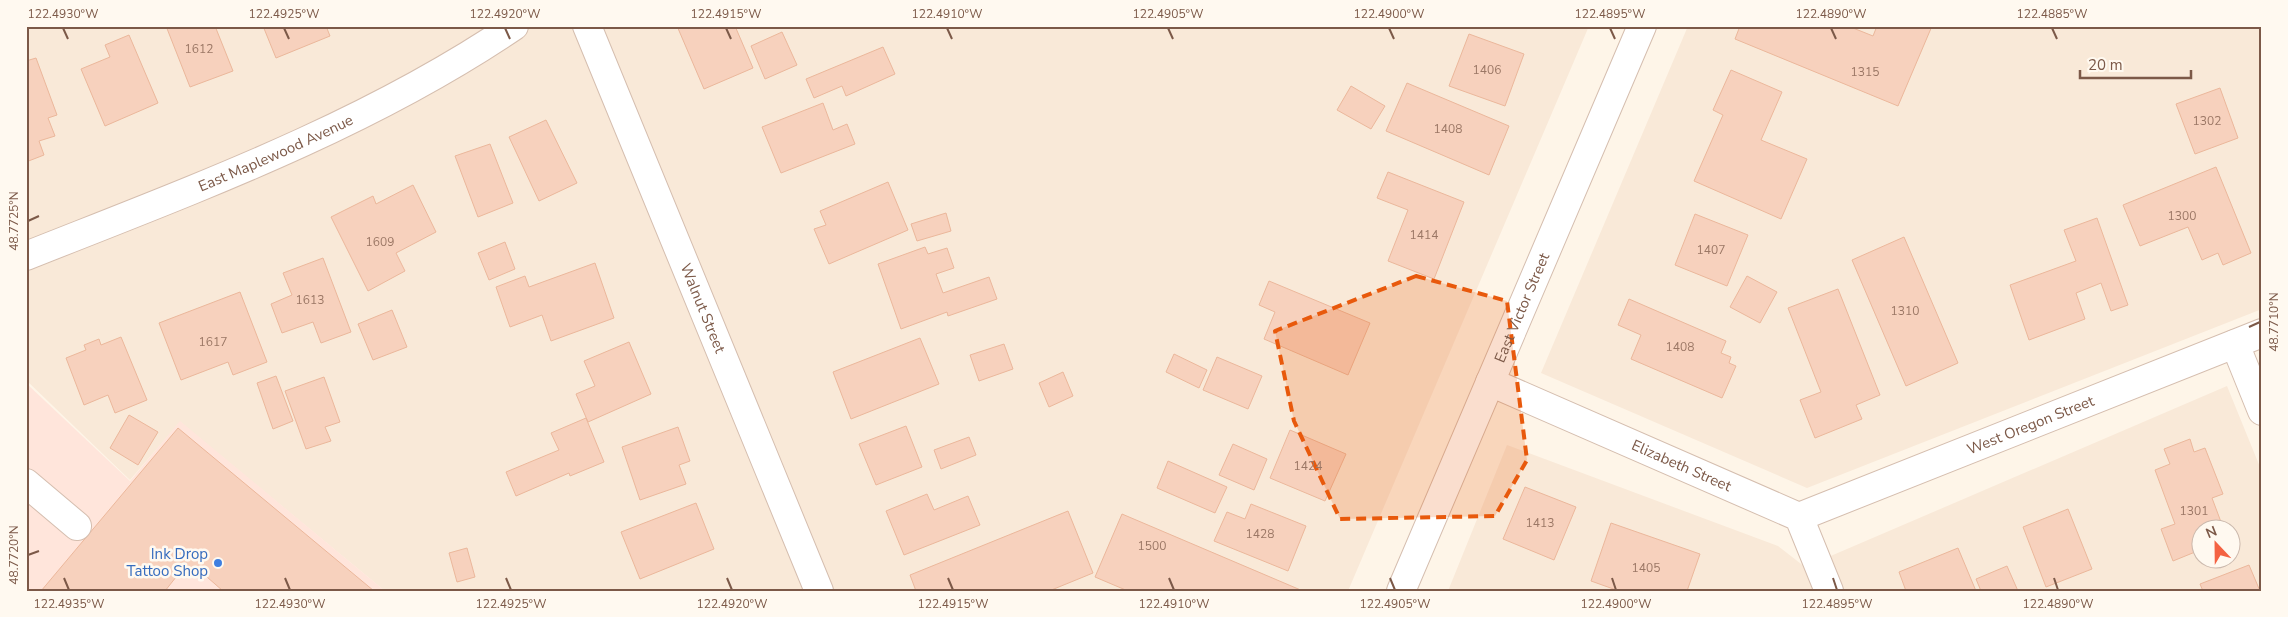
<svg xmlns="http://www.w3.org/2000/svg" width="2288" height="617" font-family="'Nunito Sans',sans-serif">
  <style>
    .residential { fill: #f9e9d8; fill-rule: evenodd }
    .commercial { fill: #ffe5db }
    .building { fill: #f7d1bd; stroke: #ebb79b }
    .lines { fill: none; stroke-linecap: round; stroke-linejoin: round }
    .minor-casing { stroke: #d5beaf; stroke-width: 30 }
    .minor { stroke: #fff; stroke-width: 28 }
    .marked { fill: #e8590c; fill-opacity: 0.2; stroke: #e8590c; stroke-width: 4; stroke-dasharray: 10 6; stroke-linejoin: round }
    .ticks { fill: none; stroke: #7c5948; stroke-width: 2 }
    .shop-dot { fill: #3f7fe0; stroke: #fff9f0; stroke-width: 2 }
    .labels { text-anchor: middle; stroke-width: 5; stroke-linejoin: round; paint-order: stroke }
    .number-label { font-size: 12px; fill: #9b7765 }
    .street-label { font-size: 15px; fill: #7c5948; stroke: #fff9f0 }
    .shop-label { font-size: 15px; fill: #366cbe; stroke: #fff9f0; text-anchor: end }
    .neatline { fill: none; stroke: #7c5948; stroke-width: 2 }
    .ticks-label { font-size: 12px; text-anchor: middle; fill: #7c5948 }
  </style>
  <rect width="100%" height="100%" fill="#fef5e8"/>
  <path class="residential" d="M26,26H1589L1348,591H385L180,422L130,480L26,380Z
    M1688,26H2262V309L1807,488L1541,373Z
    M2227,386L2262,472V591H1448L1507,445L1778,546L1805,567ZM2200,530H2230V560H2200Z"/>
  <path class="commercial" d="M26,383L130,481L180,421L385,591H26Z"/>
  <path class="building" d="M166,26H215L233,71L190,87Z
    M263,26H326L330,36L276,58Z
    M677,26H735L753,68L704,89Z
    M1740,26H1848L1873,36L1877,26H1932L1898,106L1735,39Z
    M782,32L797,65L765,79L751,46Z
    M1469,34L1524,54L1505,106L1449,86Z
    M129,35L158,103L105,126L81,69L110,57L105,45Z
    M883,47L895,74L846,96L842,86L814,98L806,79Z
    M36,58L57,115L48,118L55,136L39,141L44,155L26,162V61Z
    M1731,70L1782,92L1761,140L1807,159L1781,219L1694,181L1723,115L1713,110Z
    M1407,83L1509,126L1489,175L1386,131Z
    M1351,86L1385,106L1371,129L1337,110Z
    M2220,88L2238,138L2195,154L2176,104Z
    M823,103L833,130L847,124L855,144L781,173L762,127Z
    M546,120L577,183L539,201L509,137Z
    M490,144L513,203L478,217L455,156Z
    M2216,167L2251,253L2223,265L2218,253L2202,260L2188,227L2140,246L2123,205Z
    M1388,172L1464,202L1434,279L1388,261L1408,210L1377,198Z
    M888,182L908,230L829,264L814,229L826,225L820,211Z
    M413,185L436,232L396,253L405,271L368,291L331,217L373,196L376,204Z
    M946,213L951,231L917,241L911,224Z
    M1695,214L1748,235L1727,286L1675,265Z
    M2097,218L2128,305L2111,311L2101,283L2076,293L2085,319L2029,340L2010,285L2076,261L2064,230Z
    M1904,237L1958,363L1906,386L1852,260Z
    M505,242L515,269L489,280L478,253Z
    M925,247L928,254L947,248L954,268L936,274L943,293L989,277L997,299L948,316L947,312L901,329L878,264Z
    M323,258L351,332L321,343L313,322L282,333L271,304L292,295L283,273Z
    M595,263L614,318L551,341L542,315L510,327L496,287L525,276L529,287Z
    M1747,276L1777,292L1760,323L1730,307Z
    M1269,281L1370,323L1348,375L1264,339L1275,312L1259,305Z
    M1838,289L1880,395L1856,405L1862,419L1815,438L1800,400L1821,392L1788,308Z
    M240,292L267,362L233,375L228,362L181,380L159,323Z
    M1629,299L1726,341L1721,353L1731,357L1729,363L1736,366L1722,398L1631,359L1641,335L1618,325Z
    M392,310L407,347L373,360L358,324Z
    M121,337L147,400L115,413L108,395L84,405L66,358L86,350L84,345L99,339L101,345Z
    M920,338L939,384L851,419L833,372Z
    M629,342L651,394L588,422L576,394L595,386L584,361Z
    M1004,344L1013,369L979,381L970,355Z
    M1174,354L1207,370L1199,388L1166,372Z
    M1217,357L1262,376L1248,409L1203,390Z
    M1063,372L1073,396L1049,407L1039,383Z
    M276,376L293,421L273,429L257,383Z
    M324,377L340,422L325,427L331,441L306,449L285,391Z
    M129,415L158,432L138,465L110,448Z
    M586,418L604,462L570,476L569,473L516,496L506,472L559,450L551,433Z
    M906,426L922,467L876,485L859,444Z
    M678,427L690,461L679,465L686,484L640,500L622,447Z
    M178,428L374,591H223L199,570L180,572L165,591H41Z
    M1290,430L1346,454L1325,501L1270,478Z
    M969,437L976,455L941,469L934,450Z
    M2190,439L2194,452L2205,448L2223,494L2212,498L2224,530H2200V550L2173,561L2161,529L2175,524L2155,470L2170,464L2164,449Z
    M1233,444L1267,459L1254,490L1219,475Z
    M1168,461L1227,487L1215,513L1157,488Z
    M1525,487L1576,507L1554,560L1503,539Z
    M927,494L934,510L968,496L980,525L904,555L886,511Z
    M696,503L714,549L640,579L621,532Z
    M1251,504L1306,526L1288,571L1214,541L1227,512L1245,519Z
    M2068,509L2092,569L2046,587L2023,527Z
    M1068,511L1093,573L1049,591H916L910,575Z
    M1122,514L1303,591H1128L1095,577Z
    M1611,523L1700,554L1687,591H1619L1591,581Z
    M467,548L475,577L457,582L449,553Z
    M1958,548L1976,591H1906L1899,572Z
    M2249,565L2260,591H2203L2200,584Z
    M2007,566L2018,591H1981L1976,579Z"/>
  <g class="lines">
    <g class="minor-casing">
      <g id="minor">
        <path id="s1" d="M587,26L819,591"/>
        <path id="s2" d="M26,256C192,190 365,127 514,26"/>
        <path d="M2235,344L2262,411"/>
        <path id="s3" d="M1490,382L1799,517L1829,591"/>
        <path d="M26,483L77,526"/>
        <path id="s4" d="M1799,517L2262,333"/>
        <path id="s5" d="M1401,591L1642,26"/>
      </g>
    </g>
    <use href="#minor" class="minor"/>
  </g>
  <path class="marked" d="M1416,276L1507,301L1527,460L1495,516L1340,519L1294,421L1275,331Z"/>
  <path class="ticks" d="M63,28L68,39M284,28L289,39M505,28L510,39M726,28L731,39M947,28L952,39M1168,28L1173,39M1389,28L1394,39M1610,28L1615,39M1831,28L1836,39M2052,28L2057,39M28,221L39,216M2249,327L2260,322M28,555L39,551M64,578L69,590M285,578L290,590M506,578L511,590M727,578L732,590M948,578L953,590M1169,578L1174,590M1390,578L1395,590M1612,578L1616,590M1833,578L1837,590M2054,578L2058,590"/>
  <circle class="shop-dot" cx="218" cy="563" r="5"/>
  <g class="labels">
    <g class="number-label">
      <text x="199" y="53">1612</text>
      <text x="1487" y="74">1406</text>
      <text x="1865" y="76">1315</text>
      <text x="2207" y="125">1302</text>
      <text x="1448" y="133">1408</text>
      <text x="2182" y="220">1300</text>
      <text x="1424" y="239">1414</text>
      <text x="380" y="246">1609</text>
      <text x="1711" y="254">1407</text>
      <text x="310" y="304">1613</text>
      <text x="1905" y="315">1310</text>
      <text x="213" y="346">1617</text>
      <text x="1680" y="351">1408</text>
      <text x="1308" y="470">1424</text>
      <text x="2194" y="515">1301</text>
      <text x="1540" y="527">1413</text>
      <text x="1260" y="538">1428</text>
      <text x="1152" y="550">1500</text>
      <text x="1646" y="572">1405</text>
    </g>
    <g class="street-label">
      <text dy="5" stroke="none"><textPath href="#s2" startOffset="270">East Maplewood Avenue</textPath></text>
      <text dy="5" stroke="none"><textPath href="#s1" startOffset="305">Walnut Street</textPath></text>
      <text dy="5" stroke="none"><textPath href="#s5" startOffset="308">East Victor Street</textPath></text>
      <text dy="5" stroke="none"><textPath href="#s4" startOffset="249">West Oregon Street</textPath></text>
      <text dy="5" stroke="none"><textPath href="#s3" startOffset="209">Elizabeth Street</textPath></text>
    </g>
    <g class="shop-label">
      <text x="208" y="559">Ink Drop<tspan x="208" dy="17">Tattoo Shop</tspan></text>
    </g>
  </g>
  <rect width="2288" height="617" fill="none" stroke="#fff9f0" stroke-width="55"/>
  <g transform="translate(2216 544) rotate(338)"><circle r="24" fill="#fff9f0" stroke="#cbb9ad"/>
  <path d="M0-4L9 19L0 12L-9 19Z" fill="#f46242"/>
  <text y="-8" font-size="14" font-weight="bold" text-anchor="middle" fill="#7c5948">N</text>
  </g>
  <path d="M2080 70v8h111v-8" fill="none" stroke="#7c5948" stroke-width="2.5"/>
  <text x="2088" y="70" font-size="15" fill="#7c5948" stroke="#fff9f0" stroke-width="4" paint-order="stroke">20 m</text>
  <rect x="28" y="28" width="2232" height="562" class="neatline"/>
  <g class="ticks-label">
    <text x="63" y="18">122.4930°W</text>
    <text x="284" y="18">122.4925°W</text>
    <text x="505" y="18">122.4920°W</text>
    <text x="726" y="18">122.4915°W</text>
    <text x="947" y="18">122.4910°W</text>
    <text x="1168" y="18">122.4905°W</text>
    <text x="1389" y="18">122.4900°W</text>
    <text x="1610" y="18">122.4895°W</text>
    <text x="1831" y="18">122.4890°W</text>
    <text x="2052" y="18">122.4885°W</text>
    <text transform="translate(14 221) rotate(-90)" y="4">48.7725°N</text>
    <text transform="translate(2274 322) rotate(-90)" y="4">48.7710°N</text>
    <text transform="translate(14 555) rotate(-90)" y="4">48.7720°N</text>
    <text x="69" y="608">122.4935°W</text>
    <text x="290" y="608">122.4930°W</text>
    <text x="511" y="608">122.4925°W</text>
    <text x="732" y="608">122.4920°W</text>
    <text x="953" y="608">122.4915°W</text>
    <text x="1174" y="608">122.4910°W</text>
    <text x="1395" y="608">122.4905°W</text>
    <text x="1616" y="608">122.4900°W</text>
    <text x="1837" y="608">122.4895°W</text>
    <text x="2058" y="608">122.4890°W</text>
  </g>
</svg>
